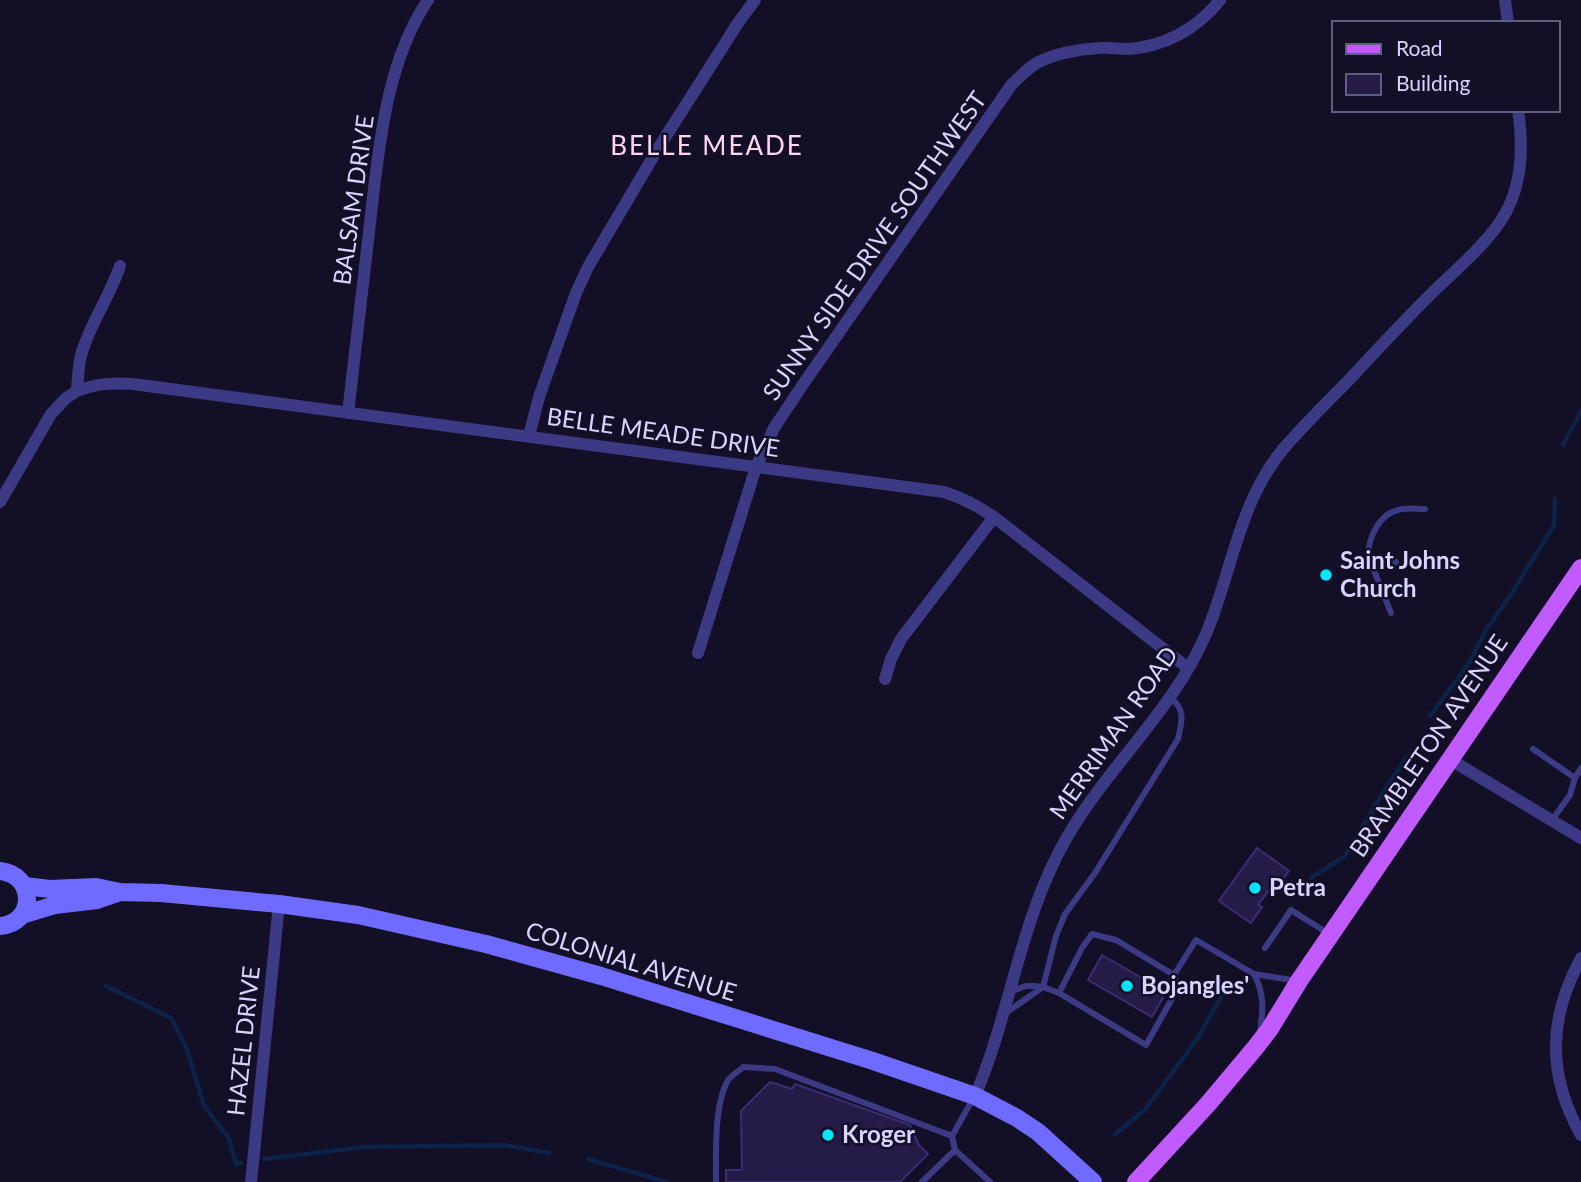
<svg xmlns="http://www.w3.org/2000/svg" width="1581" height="1182" font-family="Lato,sans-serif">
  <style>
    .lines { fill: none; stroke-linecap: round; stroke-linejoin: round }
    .stream { stroke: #0c2248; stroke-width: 4.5 }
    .building { fill: #241b47; stroke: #3b2d73; stroke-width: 2 }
    .service { stroke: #3d3a85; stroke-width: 6 }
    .minor { stroke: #3d3a85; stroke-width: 12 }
    .secondary { stroke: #6f6bff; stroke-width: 18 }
    .primary { stroke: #c25bff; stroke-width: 18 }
    .poi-dot { fill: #00e5ff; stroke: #130f26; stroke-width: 2.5 }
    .labels { text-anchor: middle; stroke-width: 5; stroke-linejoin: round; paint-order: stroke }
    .street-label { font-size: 24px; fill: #d9d4ff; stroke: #130f26 }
    .poi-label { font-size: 24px; font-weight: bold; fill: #d9d4ff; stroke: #130f26; text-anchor: start }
    .neighbourhood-label { font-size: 26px; letter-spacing: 2px; fill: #ffd6f0; stroke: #130f26 }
  </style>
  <rect width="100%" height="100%" fill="#130f26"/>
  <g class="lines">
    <path class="stream" d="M1563,445L1581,411
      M1430,716L1469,663L1486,630L1512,593L1554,525L1555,499
      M1311,878L1345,856L1383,793L1407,757
      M106,986L171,1018L187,1049L204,1106L228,1137L236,1164L241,1163
      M1115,1134L1144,1111L1197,1039L1224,992
      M264,1159L365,1147L504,1145L549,1153
      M588,1159L666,1182"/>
  </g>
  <path class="building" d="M1257,848L1289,871L1276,889L1272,886L1258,905L1262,907L1251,923L1219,901Z
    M1102,955L1166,992L1152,1017L1088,980Z
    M770,1082L792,1089L795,1084L910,1125L919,1145L928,1154L900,1182H726V1170H742L741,1111Z"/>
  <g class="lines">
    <path class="service" d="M1371,564C1382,568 1386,569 1396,562
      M1391,613L1368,555C1369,536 1380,512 1402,509C1409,508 1417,509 1425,509
      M1533,749L1575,778
      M1552,820L1570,795L1575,778L1581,768
      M1265,948L1291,910L1329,934
      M1254,974C1265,995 1263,1010 1260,1033
      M1012,991L1026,986H1034L1043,987L1059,993L1146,1045L1178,988L1174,975L1196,940L1254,974L1298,981
      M1059,993L1082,948L1092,934L1116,940L1174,975
      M1007,1012L1043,987L1056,936L1065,914L1095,873L1178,739C1182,721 1186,710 1170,697
      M952,1136L955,1150L990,1182
      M716,1182C716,1154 714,1107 727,1082C730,1076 738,1072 743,1067L775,1069L952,1136L974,1097
      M922,1182L955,1150"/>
    <path class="minor" d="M1505,0L1508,23
      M77,391C98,383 111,383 133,384L944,492C963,498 978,506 994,517L1188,668
      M348,413C355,353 362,292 369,232C378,156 384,65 428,0
      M529,436L539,397L576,293L588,267L659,147L738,23L755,0
      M0,502L51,414L66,398L77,391C78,377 78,365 82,352C91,322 110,296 120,266
      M698,653L756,467L774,428L806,380L1012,84C1019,78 1025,71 1032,66C1049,54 1080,49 1100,48C1109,47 1118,49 1127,49C1164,47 1197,29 1220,0
      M885,679L891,659L901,639L994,517
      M1451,760L1581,838
      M1581,958C1548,1019 1547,1074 1581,1135
      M975,1096C1011,1012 1020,919 1066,839C1107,767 1173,711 1206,634C1232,572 1239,501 1284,448C1304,425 1326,403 1348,381C1374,353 1401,324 1428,297C1452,273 1491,241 1506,212C1523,181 1523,144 1518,110
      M251,1182L279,904"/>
    <path class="secondary" d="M0,871C36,875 36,923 0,926
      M24,886L50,889L96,887L120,892L161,893L279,904L358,915L486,944L601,976L873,1061L975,1096L1017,1118L1038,1132L1093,1182
      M22,915L55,905L97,900L120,892"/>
    <path class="primary" d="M1136,1182L1208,1104L1255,1048L1269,1030L1299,981L1581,568"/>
  </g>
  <g class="poi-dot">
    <circle cx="1326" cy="575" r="7"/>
    <circle cx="1255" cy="888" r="7"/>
    <circle cx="1127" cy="986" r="7"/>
    <circle cx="828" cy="1135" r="7"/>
  </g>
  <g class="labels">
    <g class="street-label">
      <text transform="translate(354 200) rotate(-82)" y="8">BALSAM DRIVE</text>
      <text transform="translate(875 246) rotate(-55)" y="8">SUNNY SIDE DRIVE SOUTHWEST</text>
      <text transform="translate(663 433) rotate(8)" y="8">BELLE MEADE DRIVE</text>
      <text transform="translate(1114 733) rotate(-55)" y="8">MERRIMAN ROAD</text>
      <text transform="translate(1429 746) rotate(-56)" y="8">BRAMBLETON AVENUE</text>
      <text transform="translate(631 962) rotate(17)" y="8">COLONIAL AVENUE</text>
      <text transform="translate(244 1041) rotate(-84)" y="8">HAZEL DRIVE</text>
    </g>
    <g class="poi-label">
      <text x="1340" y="569">Saint Johns<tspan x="1340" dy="28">Church</tspan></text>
      <text x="1269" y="896">Petra</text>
      <text x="1141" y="994">Bojangles'</text>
      <text x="842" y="1143">Kroger</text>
    </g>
    <g class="neighbourhood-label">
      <text x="707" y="155">BELLE MEADE</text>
    </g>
  </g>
  <rect x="1332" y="21" width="228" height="91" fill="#130f26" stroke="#625e7d" stroke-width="2"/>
  <rect x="1346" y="44" width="35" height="10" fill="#c25bff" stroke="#625e7d" stroke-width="2"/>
  <text x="1396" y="56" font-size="21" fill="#d9d4ff">Road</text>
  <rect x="1346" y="74" width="35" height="21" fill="#241b47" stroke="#625e7d" stroke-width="2"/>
  <text x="1396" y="91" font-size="21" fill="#d9d4ff">Building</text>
</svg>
